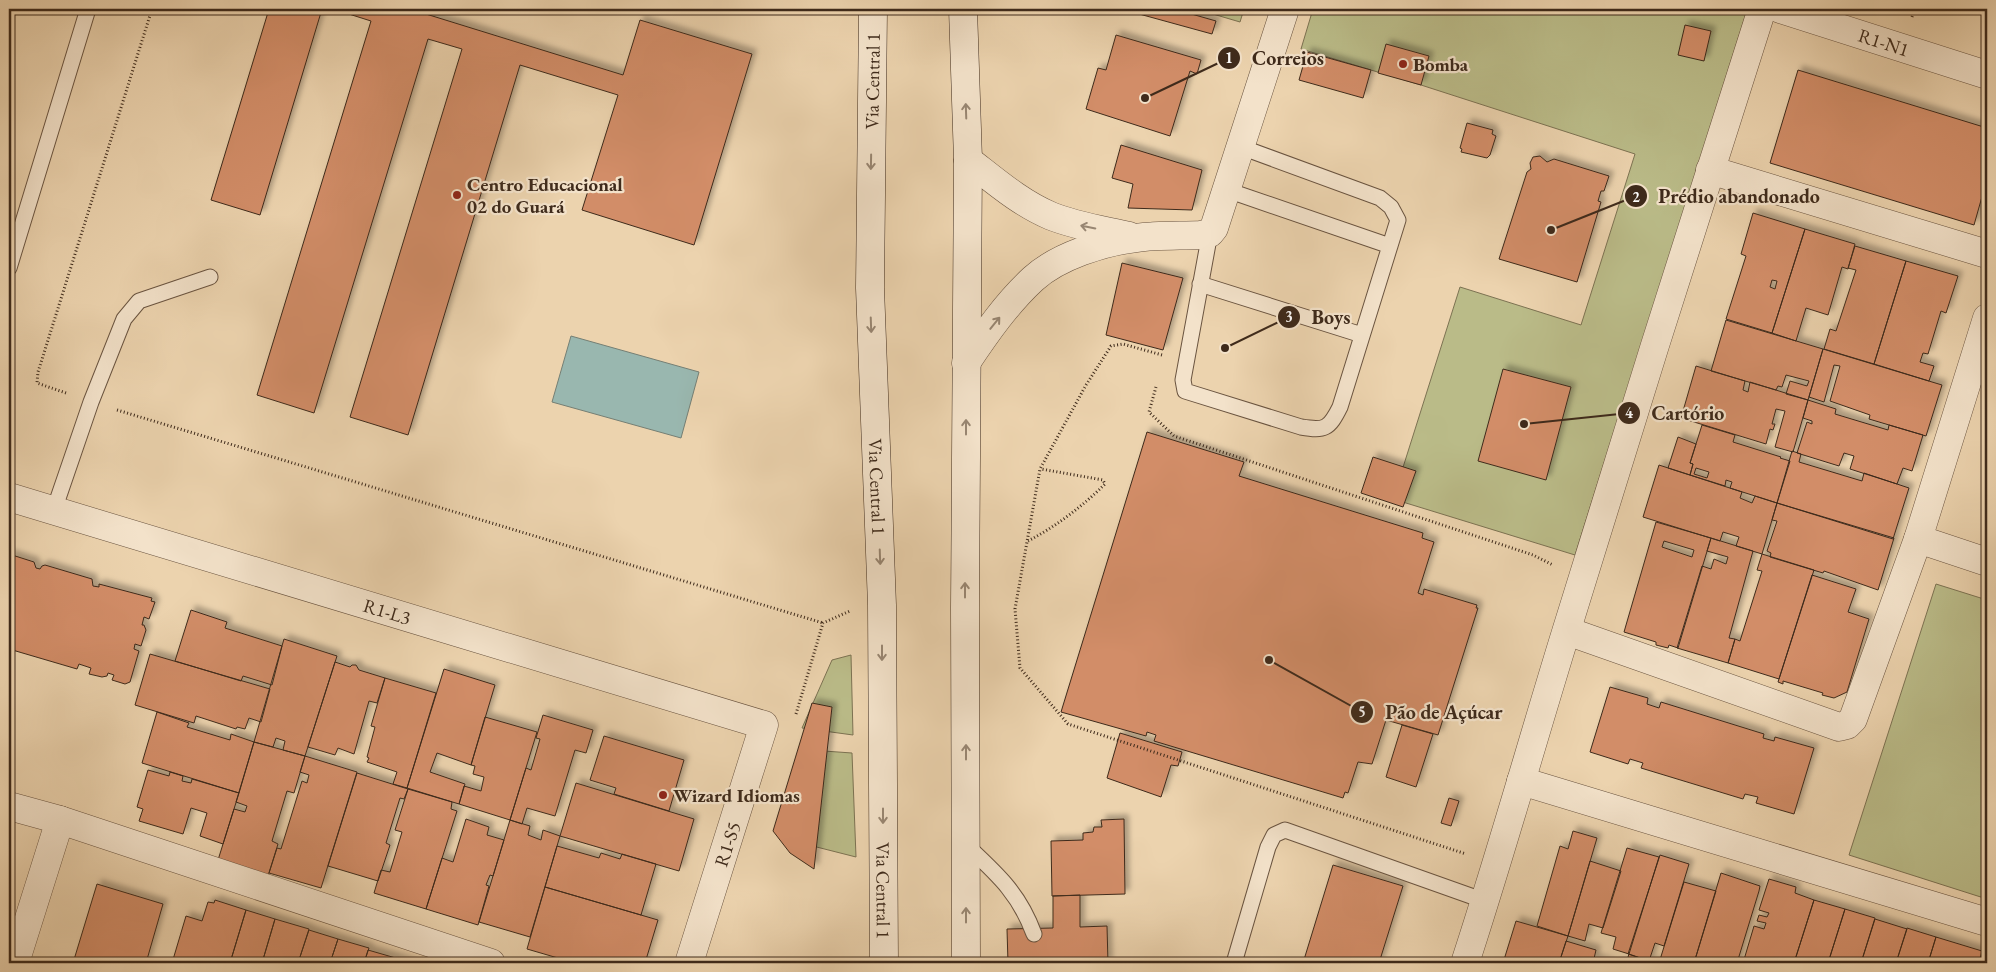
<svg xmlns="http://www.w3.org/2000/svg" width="1996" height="972" font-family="'EB Garamond',serif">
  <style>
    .green { fill: #babb88; stroke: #7c7252 }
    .water { fill: #99b7af; stroke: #757f74 }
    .building { fill: #d28d67; stroke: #3e2a1b; fill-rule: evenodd; filter: url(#shadow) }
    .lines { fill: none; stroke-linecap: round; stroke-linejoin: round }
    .lane-casing { stroke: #6a5440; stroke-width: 17 }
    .street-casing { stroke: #6a5440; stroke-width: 29 }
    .secondary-casing { stroke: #3e2a1b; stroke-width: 29 }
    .path { stroke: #3e2a1b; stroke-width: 3; stroke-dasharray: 1 2.5; stroke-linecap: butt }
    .lane { stroke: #f3e2ca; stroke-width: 15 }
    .street { stroke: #f3e2ca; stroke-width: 28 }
    .secondary { stroke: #f3e2ca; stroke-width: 28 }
    .oneway { stroke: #988672 }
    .poi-dot { fill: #8f2418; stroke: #f3e2ca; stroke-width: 2 }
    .labels { text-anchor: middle; stroke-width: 4.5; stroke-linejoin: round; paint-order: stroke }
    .street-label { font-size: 19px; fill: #3e2a1b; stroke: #f3e2ca }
    .poi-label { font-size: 19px; font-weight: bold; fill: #3e2a1b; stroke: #f3e2ca; text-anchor: start }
    .leader { fill: none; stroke: #3e2a1b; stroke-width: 2 }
    .callout-dot { fill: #3e2a1b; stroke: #f3e2ca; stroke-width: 2 }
    .mark-label { font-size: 15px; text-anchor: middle; font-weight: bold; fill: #fff }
    .callout-label { font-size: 20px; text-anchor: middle; font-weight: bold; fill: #3e2a1b; stroke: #f3e2ca; stroke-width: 4.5; stroke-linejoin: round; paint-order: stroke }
  </style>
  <defs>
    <filter id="shadow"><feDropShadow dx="4.5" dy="-4.5" stdDeviation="2.5" flood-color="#0004"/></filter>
  </defs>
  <rect width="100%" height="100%" fill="#ecd3ae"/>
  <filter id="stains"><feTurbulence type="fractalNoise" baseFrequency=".004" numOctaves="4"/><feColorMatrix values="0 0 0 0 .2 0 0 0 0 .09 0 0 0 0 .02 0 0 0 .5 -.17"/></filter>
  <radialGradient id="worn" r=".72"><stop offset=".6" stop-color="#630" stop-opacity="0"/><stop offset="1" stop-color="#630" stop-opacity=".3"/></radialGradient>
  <path class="green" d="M1196,9H1244L1240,22Z
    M1313,9H1728L1746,14L1575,555L1393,499L1460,287L1581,325L1635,154L1421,85L1301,49Z
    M1936,584L1987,600V899L1849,855Z
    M851,655L853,735L802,728L832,660Z
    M810,750L852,753L856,857L793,841Z"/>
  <path class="water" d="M571,336L699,372L681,438L552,402Z"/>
  <path class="building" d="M269,9H322L260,215L211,200Z
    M333,9H409L417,11V9H428L426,14L623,75L640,20L752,54L694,245L582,210L618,95L520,65L408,435L350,417L462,49L428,39L314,413L257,395L371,21Z
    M1121,9H1174L1216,21L1212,34Z
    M1685,25L1711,31L1704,61L1678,55Z
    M1116,35L1201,60L1197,74L1190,71L1170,136L1086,109L1098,68L1106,70Z
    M1386,44L1429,56L1421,85L1378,73Z
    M1307,52L1371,70L1363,98L1299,80Z
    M1798,70L1987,128V179L1974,225L1770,163Z
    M1467,123L1493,130L1492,134L1496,136L1490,155L1487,158L1461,152L1462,149L1460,148Z
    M1121,145L1202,170L1192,210L1128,208L1133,184L1112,178Z
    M1540,156L1547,162L1554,159L1609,176L1604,191H1601L1598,201L1601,202L1577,282L1499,259L1527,172L1531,169L1530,163L1533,157Z
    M1753,213L1805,229L1772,333L1726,319L1746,256L1741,254ZM1772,280L1777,281L1775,289L1770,287Z
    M1805,229L1855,244L1848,269L1842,267L1828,315L1806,308L1796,341L1772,333Z
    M1855,246L1906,261L1874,364L1824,349L1830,329L1836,331L1856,270L1848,268Z
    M1906,261L1958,276L1946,313L1941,311L1928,354L1923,353L1920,362L1934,366L1929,381L1874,364Z
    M1122,263L1183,278L1163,350L1106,335Z
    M1726,320L1823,349L1808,400L1786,394L1790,381L1807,386L1809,381L1786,375L1782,387L1778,386L1776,390L1711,371Z
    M1823,349L1942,385L1926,436L1869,419L1870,415L1830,401L1840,366L1834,365L1824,402L1809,397Z
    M1696,366L1745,381L1743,390L1748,392L1750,382L1808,400L1793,452L1775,447L1785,411L1776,409L1772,424H1775L1773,430L1770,429L1766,444L1681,418Z
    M1503,369L1571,387L1546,480L1478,461Z
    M1808,400L1836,409L1835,414L1888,430L1889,425L1923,435L1912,471L1903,468L1897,484L1850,469L1854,456L1844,453L1839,466L1797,453L1807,422L1812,424V421L1803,418Z
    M1702,425L1735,435L1733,442L1781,457L1780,458L1790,461L1777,503L1730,488L1732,482L1726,480L1725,486L1690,475L1693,464L1690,463ZM1696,468L1709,472L1707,478L1694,474Z
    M1147,432L1244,462L1239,476L1423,533L1422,538L1434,542L1418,593L1423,595L1424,589L1477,605L1476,608H1478L1438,735L1386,720L1372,764L1358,762L1348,793L1345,792L1343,798L1154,741L1156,735L1147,732L1146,736L1061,712Z
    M1678,437L1696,444L1690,463L1693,464L1690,475L1668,468Z
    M1792,451L1801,454L1799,462L1862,481L1864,473L1909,488L1893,539L1777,503Z
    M1373,457L1416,471L1403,507L1361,493Z
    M1659,465L1742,492L1740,498L1752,503L1755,496L1777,503L1762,554L1736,546L1739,537L1723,532L1720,541L1643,517Z
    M1777,503L1894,538L1878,590L1824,571L1823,573L1770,557L1771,553L1767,551L1777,521L1772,520Z
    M1656,522L1711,538L1678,648L1669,645L1668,648L1656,645V642L1624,632ZM1664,541L1694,550L1692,557L1662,547Z
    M1711,538L1753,551L1729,638L1735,639L1728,663L1677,648L1702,566L1711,569L1714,559L1726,564L1728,557L1707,551Z
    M9,554L34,562L36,568L40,569L42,566L45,565L92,579L93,586L99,587V584L152,598L151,601L155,602L149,619L144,617L142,625H144L146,630L141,646L135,644L134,649L139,651L130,682L125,684L112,680L114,675L108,673L107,676L102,677L89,674L91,668L79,664L77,669L9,649Z
    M1762,554L1814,570L1779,679L1728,663L1735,639L1740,641L1762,571L1757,570Z
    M1812,575L1856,589L1848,612L1869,619L1847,692L1834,698L1822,695L1823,693L1783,681V684L1778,682Z
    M191,610L227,622L225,628L282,646L272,685L243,676L241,681L175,661Z
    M284,639L337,656L305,756L283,750L285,741L276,738L273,747L254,742Z
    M150,654L270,689L261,722L249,718L245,729L237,727L236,729L196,716L194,723L135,705Z
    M335,662L350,667L352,665H356L359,670L385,678L377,703L369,701L354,754L338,748L335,755L308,747Z
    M444,669L495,685L471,765L437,753L430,772L465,784L459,804L407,788Z
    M385,678L436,693L407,788L393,784L397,772L367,762L369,758L367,757L375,727L371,726Z
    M1610,687L1648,698L1647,704L1659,708L1661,702L1764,734L1763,738L1774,741L1775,737L1814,748L1794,814L1756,803L1758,797L1745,794L1743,799L1641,768L1643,763L1630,759L1628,764L1590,752Z
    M812,703L832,707L814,869L790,853L773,831Z
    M157,712L189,723L187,727L230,740L231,734L254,742L239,793L142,763Z
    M543,715L593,730L586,753L575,750L555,816L527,808L522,824L510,820L526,768L531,770L540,739L536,738Z
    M485,717L537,732L510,820L459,804L464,786L481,791L484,777L473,774L475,766L471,765Z
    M1402,725L1433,734L1416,787L1386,777Z
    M1120,733L1182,752L1178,766L1171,765L1161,797L1107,778Z
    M604,736L684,760L669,811L614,794L616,788L590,780Z
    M254,742L305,756L294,793L287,791L272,841L278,844L268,876L218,860L234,809L245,812L247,806L236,802Z
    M305,756L357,772L321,888L269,873L277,848L281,849L302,781L307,783L309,775L300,772Z
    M148,770L169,776L170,772L183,776L182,781L191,783L192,779L239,793L223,844L200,836L207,813L191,808L183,834L139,821L143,809L137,807Z
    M357,773L408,789L404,799L400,798L386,843L390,845L378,881L328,866Z
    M576,783L694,819L679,871L560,836Z
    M408,789L452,802L451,809L457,811L426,909L374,893L381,870L390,872L402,832L395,830Z
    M1449,798L1459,801L1451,826L1441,823Z
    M466,819L489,827L487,835L504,840L493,876L490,875L486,885L489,886L478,925L426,909L442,858L453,862Z
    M1124,819L1125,894L1052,896L1051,841L1083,840V833L1093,832L1094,827H1102L1101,820Z
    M510,820L530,826L528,835L541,840L543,830L560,836L530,937L479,922Z
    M1573,831L1597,838L1568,936L1537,926L1560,846L1568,849Z
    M557,846L599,858L601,853L620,859L622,854L656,864L641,915L545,887Z
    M1627,848L1659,857L1629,954L1613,949L1616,937L1601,933Z
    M1660,855L1689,864L1664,946L1655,943L1649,961L1628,954Z
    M1590,861L1621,871L1603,928L1589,924L1585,941L1568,936Z
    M1333,865L1403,886L1379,963H1303Z
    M1721,873L1760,886L1759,891L1737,963H1694Z
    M1769,879L1796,887L1795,893L1814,900L1794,963H1743L1754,926L1764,929L1766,923L1757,921L1759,915L1767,917L1769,913L1759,910Z
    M1684,882L1716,891L1694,963H1659Z
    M97,884L163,904L146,963H73Z
    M545,887L658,920L645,963H575L527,949Z
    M1080,895V927L1107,926L1108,963H1008L1007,929L1053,928V896Z
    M215,900L246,910L230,963H172L186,916L202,921L208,902L214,903Z
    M1814,900L1845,909L1828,963H1794Z
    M1845,909L1875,918L1861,963H1828Z
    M246,910L275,919L262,963H230Z
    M275,919L309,929L298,963H262Z
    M1875,919L1907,929L1896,963H1861Z
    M1516,921L1568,936L1559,963H1503Z
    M1907,928L1936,937L1928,963H1896Z
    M309,930L338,939L330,963H298Z
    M1936,937L1982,951L1979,963H1928Z
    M338,939L369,948L364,963H330Z
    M1566,941L1596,950L1593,963H1559Z
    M368,950L413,963H364Z
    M1629,954L1649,961L1659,963H1626Z
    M1594,958L1607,962L1611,963H1593Z"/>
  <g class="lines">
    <g class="lane-casing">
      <path id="lane" d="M1227,190L1390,246
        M1210,233L1183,380L1185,391L1301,427C1325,431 1329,429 1340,407L1398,220L1391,207L1380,198L1241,147
        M9,268L88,9
        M1200,284L1362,335
        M54,510L91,402L124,319L139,301L210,277
        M966,845C997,874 1019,893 1034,934
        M1234,963L1268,847L1274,835L1285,830L1485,901"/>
    </g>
    <g class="street-casing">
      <g id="street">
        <path id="s1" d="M1780,9L1987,75"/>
        <path d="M968,160C994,180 1020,203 1051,216C1076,226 1103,230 1129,236"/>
        <path d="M1710,170L1987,254"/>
        <path d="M966,363C986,333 1007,303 1033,279C1058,256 1103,242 1136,238C1157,235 1180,236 1201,235L1210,233L1214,228L1285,9"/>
        <path id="s2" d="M9,497L764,725L689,963"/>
        <path d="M1918,539L1987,562"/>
        <path d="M1567,631L1839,727L1847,725L1853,719L1918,539L1987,318"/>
        <path d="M1521,781L1987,922"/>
        <path d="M9,806L60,820L491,963"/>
        <path d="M15,963L60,820"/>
        <path d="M1465,963C1501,853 1532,742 1566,632C1630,424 1695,216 1762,9"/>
      </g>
    </g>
    <g class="secondary-casing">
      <g id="secondary">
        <path id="s3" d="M873,9L870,288L882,605L884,963"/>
        <path d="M963,9L968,160L965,608L966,963"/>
      </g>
    </g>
    <path class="path" d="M1912,17L1915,9
      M1162,355L1123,344L1111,346L1086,385L1040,469L1015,609L1020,668L1068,724L1466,854
      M1156,387L1149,412L1174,436L1533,555L1553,565
      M66,393L37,383L38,372L152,9
      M117,410L823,623
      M1028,541C1055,527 1083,506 1105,484L1103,480L1041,469
      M796,714L823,623L850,611"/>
    <use href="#lane" class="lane"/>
    <use href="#street" class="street"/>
    <use href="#secondary" class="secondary"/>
  </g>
  <defs><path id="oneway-shaft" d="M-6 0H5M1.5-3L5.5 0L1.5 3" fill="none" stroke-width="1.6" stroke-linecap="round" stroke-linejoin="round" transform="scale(1.25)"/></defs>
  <g class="oneway">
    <use href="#oneway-shaft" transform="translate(966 111) rotate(-92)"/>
    <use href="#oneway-shaft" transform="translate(871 162) rotate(91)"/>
    <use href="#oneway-shaft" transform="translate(1088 227) rotate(-169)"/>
    <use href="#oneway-shaft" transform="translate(995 323) rotate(-51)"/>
    <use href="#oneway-shaft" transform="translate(871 325) rotate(88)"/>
    <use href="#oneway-shaft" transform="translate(966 427) rotate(-90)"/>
    <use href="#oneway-shaft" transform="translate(880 557) rotate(88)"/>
    <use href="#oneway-shaft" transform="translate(965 590) rotate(-90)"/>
    <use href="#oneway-shaft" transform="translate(882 653) rotate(90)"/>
    <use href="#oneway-shaft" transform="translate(966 752) rotate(-90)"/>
    <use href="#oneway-shaft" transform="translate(883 816) rotate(90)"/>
    <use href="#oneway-shaft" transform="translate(966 915) rotate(-90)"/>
  </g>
  <g class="poi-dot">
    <circle cx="1403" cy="64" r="5"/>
    <circle cx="457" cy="195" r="5"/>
    <circle cx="663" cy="795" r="5"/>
  </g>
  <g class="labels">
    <g class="street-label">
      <text dy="7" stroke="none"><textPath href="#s1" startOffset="109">R1-N1</textPath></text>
      <text transform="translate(872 81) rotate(-89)" y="7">Via Central 1</text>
      <text dy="7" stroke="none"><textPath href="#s3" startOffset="478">Via Central 1</textPath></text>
      <text dy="7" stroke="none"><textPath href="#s2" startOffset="395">R1-L3</textPath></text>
      <text transform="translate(727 844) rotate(-72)" y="7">R1-S5</text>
      <text dy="7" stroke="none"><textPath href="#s3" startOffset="882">Via Central 1</textPath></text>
    </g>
    <g class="poi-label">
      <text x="1413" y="71">Bomba</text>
      <text x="467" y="191">Centro Educacional<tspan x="467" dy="22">02 do Guará</tspan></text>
      <text x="673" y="802">Wizard Idiomas</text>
    </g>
  </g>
  <path class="leader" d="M1145 98L1229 58M1551 230L1636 196M1225 348L1289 317M1524 424L1629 413M1269 660L1362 712"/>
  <g class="callout-dot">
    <circle cx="1145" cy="98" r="5"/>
    <circle cx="1551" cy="230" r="5"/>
    <circle cx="1225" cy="348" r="5"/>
    <circle cx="1524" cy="424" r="5"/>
    <circle cx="1269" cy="660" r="5"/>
    <circle cx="1229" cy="58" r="12"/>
    <circle cx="1636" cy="196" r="12"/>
    <circle cx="1289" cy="317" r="12"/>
    <circle cx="1629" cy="413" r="12"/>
    <circle cx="1362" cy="712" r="12"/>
  </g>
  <g class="mark-label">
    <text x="1229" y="63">1</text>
    <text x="1636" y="202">2</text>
    <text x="1289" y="322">3</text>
    <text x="1629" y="418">4</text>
    <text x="1362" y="717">5</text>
  </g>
  <g class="callout-label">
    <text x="1288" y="65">Correios</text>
    <text x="1739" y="203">Prédio abandonado</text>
    <text x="1331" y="324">Boys</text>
    <text x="1688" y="420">Cartório</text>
    <text x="1444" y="719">Pão de Açúcar</text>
  </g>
  <rect width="1996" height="972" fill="none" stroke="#ecd3ae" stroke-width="30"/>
  <rect x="10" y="10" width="1976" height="952" fill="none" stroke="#3e2a1b" stroke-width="2.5"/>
  <rect x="15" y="15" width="1966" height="942" fill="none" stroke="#3e2a1b"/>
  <rect width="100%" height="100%" filter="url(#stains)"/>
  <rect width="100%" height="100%" fill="url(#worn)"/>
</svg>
